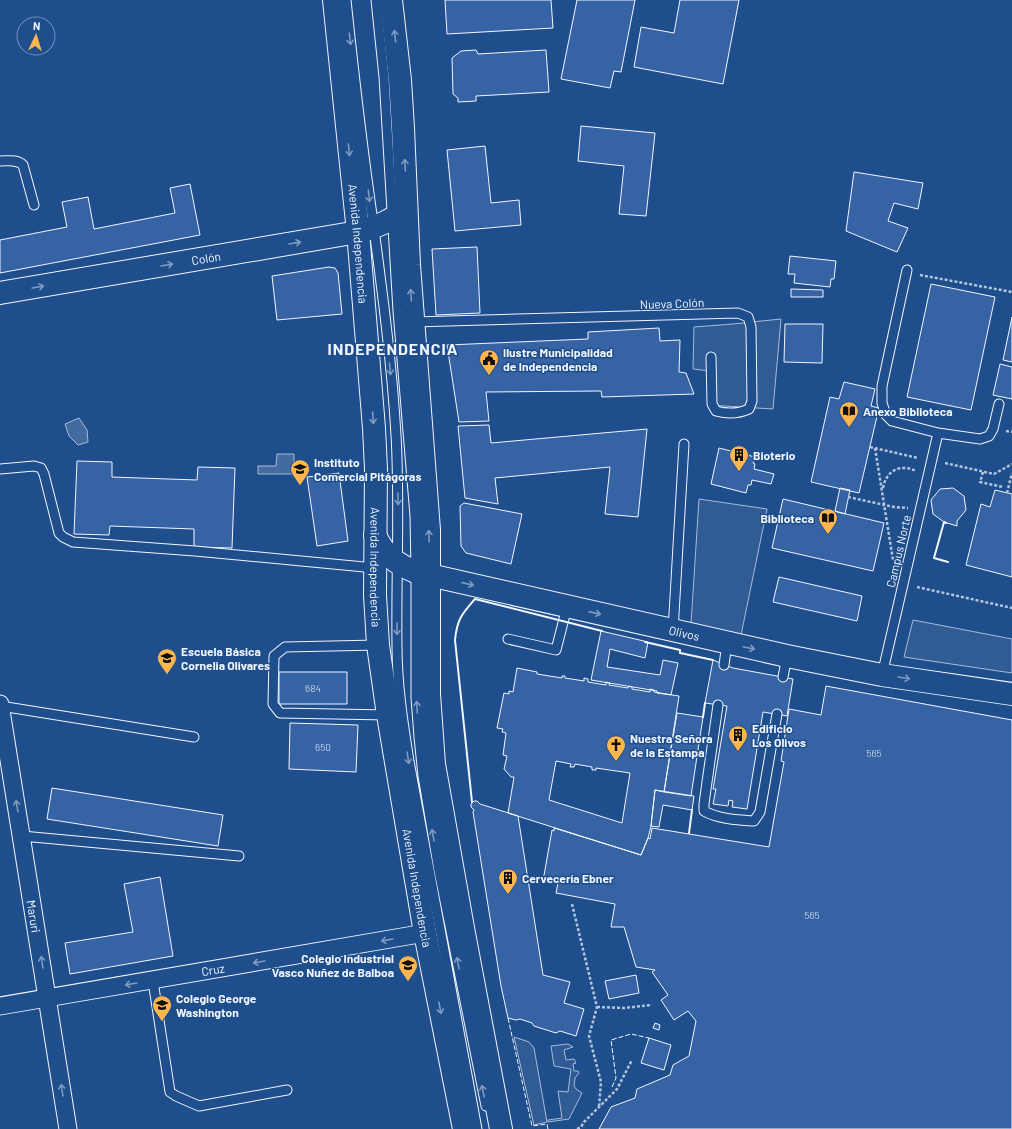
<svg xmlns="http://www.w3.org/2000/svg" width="1012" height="1129" font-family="Barlow,sans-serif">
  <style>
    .built { fill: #305b95; stroke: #a8bbd7 }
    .water { fill: #446ba0; stroke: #a8bbd7 }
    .building { fill: #3563a3; stroke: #f2f6ff; fill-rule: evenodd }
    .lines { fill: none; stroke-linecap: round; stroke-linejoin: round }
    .service-casing { stroke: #f2f6ff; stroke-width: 11 }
    .minor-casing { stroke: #f2f6ff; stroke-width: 19 }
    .tertiary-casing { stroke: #f2f6ff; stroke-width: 24 }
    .primary-casing { stroke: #f2f6ff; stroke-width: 24 }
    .path { stroke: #b3c4dc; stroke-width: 2.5; stroke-dasharray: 3 2; stroke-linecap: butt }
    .service { stroke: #1f4e8c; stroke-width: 9 }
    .minor { stroke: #1f4e8c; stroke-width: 17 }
    .tertiary { stroke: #1f4e8c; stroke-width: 22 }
    .primary { stroke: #1f4e8c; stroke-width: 22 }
    .fence { stroke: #f2f6ff; stroke-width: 1; stroke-dasharray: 5 2; stroke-linecap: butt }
    .wall { stroke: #f2f6ff; stroke-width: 2 }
    .oneway { stroke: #7e9ac0 }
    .labels { text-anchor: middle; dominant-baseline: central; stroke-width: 3; stroke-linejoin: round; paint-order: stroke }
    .number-label { font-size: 10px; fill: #c3d1e8 }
    .street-label { font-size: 12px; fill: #f2f6ff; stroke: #1f4e8c }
    .poi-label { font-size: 12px; font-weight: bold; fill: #f2f6ff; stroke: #1f4e8c; text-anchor: start }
    .district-label { font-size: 16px; font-weight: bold; letter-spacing: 1px; fill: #f2f6ff; stroke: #1f4e8c }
  </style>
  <rect width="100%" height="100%" fill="#1f4e8c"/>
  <path class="built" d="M781,319L773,409L708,405L710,371L693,369L694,327L733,324Z
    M699,499L767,509L741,635L691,624Z
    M913,620L1012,639V673L904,657Z
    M514,1037L529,1042L534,1048L547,1122L534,1125Z
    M568,1044L573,1047L564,1050L566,1060L574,1059L576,1063L573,1064L574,1071H578L579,1073L575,1078L574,1086L576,1089L582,1093L569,1119L548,1122V1120L562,1118L558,1091L568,1092L571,1069L554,1066L551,1046Z"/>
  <path class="water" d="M79,418L87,430L88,442L78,445L69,436L65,424Z
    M277,454H294V474H258V466H276Z"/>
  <path class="building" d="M445,0H551L553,28L447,34Z
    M577,0H635L621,72L614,71L610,88L561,79Z
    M680,0H739L723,84L634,67L641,27L674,33Z
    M476,50L478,54L546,50L549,92L476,96V101L458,102V98L453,94L452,58L461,51Z
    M581,126L655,133L646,216L619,214L624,166L578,161Z
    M485,146L491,203L519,200L521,225L455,231L447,150Z
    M854,172L923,183L918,209L894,203L888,221L908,228L897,252L846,231Z
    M190,184L200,235L0,273V240L67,227L62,202L88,197L94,229L175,213L170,188Z
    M477,247L480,313L436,315L432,249Z
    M790,256L836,261L834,279H831L830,287L794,283L795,274H788Z
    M329,267L335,268L338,273L342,314L277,320L272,276Z
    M931,284L995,297L971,410L907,397Z
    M791,289L823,290V297H791Z
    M1012,317V362L1003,360Z
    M785,324H823L822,363L784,362Z
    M659,328L660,341L680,340L679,372L686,373L694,394L602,397L601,391L486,392L489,421L459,422L447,345L588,339V332Z
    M1000,364L1012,367V399L993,395Z
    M844,382L875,389L871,406L879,408L859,493L811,482L830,397L839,399Z
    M489,425L491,443L647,429L638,517L605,514L610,467L495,478L498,504L465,498L458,426Z
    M719,448L755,457L753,463L755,464L754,469L774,474L771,484L752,480L751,485H748L746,493L711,484Z
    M77,461L112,462V477L197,480L198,467L235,468L232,548L194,547V529L110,526L109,535L74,534Z
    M339,473L348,541L317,546L307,477Z
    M840,488L850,490L845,514L835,511Z
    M953,488L964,496L966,510L957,521V526L944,522L933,514L931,500L940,489Z
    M995,490L1012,494V577L966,565L981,504L990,507Z
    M783,499L884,523L873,571L772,548Z
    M464,503L522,514L511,564L466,553L461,546L460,506Z
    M779,577L862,596L857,621L773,602Z
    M601,631L648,642L645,658L610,649L607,667L660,675L663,660L678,663L671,695L657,693V691L591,680Z
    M713,660L733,668L793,679L787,716L763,712L747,809L732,807L733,801L729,800L728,806L713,804L716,789H713L727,706L705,703Z
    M517,668L537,672V674L562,678V676H565V678L584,681V678L588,679V682L606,685V682L610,683L609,685L628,688L629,686L632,687V689L650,692V689L654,690V692L679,696L664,792L655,790L651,826L648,838L641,855L508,813L514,777H511L504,769L507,756L503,755L506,733L502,732L503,729L497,728L504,693L509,694V691L513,692ZM556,761L571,764L570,767H574L575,764L592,767V770H596V768L630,773L622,823L549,800Z
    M279,672H347V704H279Z
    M826,686L1012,720V1129H599L611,1107L635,1098L637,1089L670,1075L673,1065L689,1056L696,1021L688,1011L674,1020L661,1000L668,995L652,972L655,970L636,967L624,927H611L615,904L556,893L558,883L543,881L552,830L554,831V828L641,855L648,838L650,839L652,828L769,847L784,762L781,761L789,709L821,715Z
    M677,713L703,717L691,796L664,792Z
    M290,723L358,725L356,772L289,769Z
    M52,788L223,815L218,846L47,819Z
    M655,790L694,796L692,810L663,805L659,827L651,826Z
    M474,801H477L480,804L518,816L543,975L570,982L564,1003L584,1009L576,1036L560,1031L556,1033L534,1026L532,1023L520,1019L516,1020L508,1018L501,986L473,812L474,810L471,807V804Z
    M160,877L173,956L70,974L65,943L133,932L124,884Z
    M636,975L639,993L609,999L605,981Z
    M655,1023L660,1025L659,1030L653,1028Z
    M649,1038L671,1045L664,1070L641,1063Z"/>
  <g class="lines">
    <defs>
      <path id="service" d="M346,0C354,76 363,153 374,229C383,297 392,366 396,435C400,505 396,576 397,646C397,685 403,723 409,761L477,1129
        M376,0L384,77L398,311L415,516L416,572V698L419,737L423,776L439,871L486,1106
        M0,161C8,161 17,159 23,165L34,205
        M907,270L882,386V403L886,415L892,421L938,433L980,439L989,436L993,429L999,404
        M413,322L738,313L748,317L751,327L752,401L749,409C738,414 727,414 716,411L712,404L711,357
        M0,469L34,466L41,468L44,474L59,533L63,537L73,542L195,551L375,568
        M673,631L684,444
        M508,639L556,650L567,607
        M378,645L285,647L274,656L273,704L280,713L388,715
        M724,665L727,643
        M882,675L938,433
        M783,677L787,656
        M718,705L707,782L704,804V811C718,819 738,820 754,821L760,812L777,714
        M0,706L194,737
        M22,836L239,856
        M153,981L170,1092L176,1096L199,1106L287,1090"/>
      <g id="minor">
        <path id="s1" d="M0,704L68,1129"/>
        <path id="s2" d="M0,1006L425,933"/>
      </g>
      <g id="tertiary">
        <path id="s3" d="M0,293L358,232C376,227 392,221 406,208"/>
        <path id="s4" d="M375,535C384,555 396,564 416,572L787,656L882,675L1012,694"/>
      </g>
      <g id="primary">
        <path id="s5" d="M334,0L358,232L374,428L376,469L375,595L378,645L388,715L425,933L464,1129"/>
        <path d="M391,0L400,80L403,128L409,265L429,530V694L434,764L463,928L501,1129"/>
      </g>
    </defs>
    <use href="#service" class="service-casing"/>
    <use href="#minor" class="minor-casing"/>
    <use href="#tertiary" class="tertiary-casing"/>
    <use href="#primary" class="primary-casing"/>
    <path class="path" d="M920,275L1012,292
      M1006,431L1012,432
      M870,447L918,458
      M875,448L893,560
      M945,463L994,474L1012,464
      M983,472L980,482L1003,487
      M883,488C886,471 900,463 916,471
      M1007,493L1012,473
      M848,497L894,507L908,508
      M917,587L1012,608
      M572,904L597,1007L589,1036L601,1082L599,1107
      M597,1007L624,1008L652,1005
      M577,1129L581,1127L584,1122L617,1089L632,1060"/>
    <use href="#service" class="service"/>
    <use href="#minor" class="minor"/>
    <use href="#tertiary" class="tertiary"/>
    <use href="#primary" class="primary"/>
    <path class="fence" d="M508,1018L532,1126L547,1124L548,1129
      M612,1087L616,1078L611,1040L631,1034L649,1038"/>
    <path class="wall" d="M946,523L944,522L934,558L948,562
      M645,642L680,650V653L713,660
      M703,717L705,703
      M472,802L455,640C457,619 462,614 475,599L602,631
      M689,833L692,810"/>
  </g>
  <defs><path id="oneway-shaft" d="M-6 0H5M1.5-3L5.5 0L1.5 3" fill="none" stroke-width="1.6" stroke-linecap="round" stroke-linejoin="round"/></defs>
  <g class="oneway">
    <use href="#oneway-shaft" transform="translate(395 36) rotate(-96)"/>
    <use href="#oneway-shaft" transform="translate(350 39) rotate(83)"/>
    <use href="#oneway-shaft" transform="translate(349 150) rotate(84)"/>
    <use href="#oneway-shaft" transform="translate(405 165) rotate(-93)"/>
    <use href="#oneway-shaft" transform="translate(369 196) rotate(83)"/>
    <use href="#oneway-shaft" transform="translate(295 243) rotate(-10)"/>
    <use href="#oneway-shaft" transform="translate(167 265) rotate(-10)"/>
    <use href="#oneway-shaft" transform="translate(38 287) rotate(-10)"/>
    <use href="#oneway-shaft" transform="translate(411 295) rotate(-94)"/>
    <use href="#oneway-shaft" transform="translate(390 369) rotate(84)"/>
    <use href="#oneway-shaft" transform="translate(373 418) rotate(86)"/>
    <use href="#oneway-shaft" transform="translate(398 499) rotate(89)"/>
    <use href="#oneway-shaft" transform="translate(429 536) rotate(-91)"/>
    <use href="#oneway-shaft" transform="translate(468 584) rotate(13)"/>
    <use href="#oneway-shaft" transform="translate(595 613) rotate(13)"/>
    <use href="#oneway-shaft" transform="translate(397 629) rotate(90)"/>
    <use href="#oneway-shaft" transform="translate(749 648) rotate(12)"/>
    <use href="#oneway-shaft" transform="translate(904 678) rotate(9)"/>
    <use href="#oneway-shaft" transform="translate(417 707) rotate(-93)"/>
    <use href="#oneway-shaft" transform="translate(408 758) rotate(81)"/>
    <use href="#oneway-shaft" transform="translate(17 806) rotate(-99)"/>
    <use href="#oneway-shaft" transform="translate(433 835) rotate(-100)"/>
    <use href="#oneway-shaft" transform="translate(387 940) rotate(170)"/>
    <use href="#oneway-shaft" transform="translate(42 962) rotate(-99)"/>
    <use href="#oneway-shaft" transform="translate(259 962) rotate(170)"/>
    <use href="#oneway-shaft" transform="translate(458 963) rotate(-101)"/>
    <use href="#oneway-shaft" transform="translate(131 984) rotate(170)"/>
    <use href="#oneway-shaft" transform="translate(440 1008) rotate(79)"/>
    <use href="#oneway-shaft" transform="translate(62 1090) rotate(-99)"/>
    <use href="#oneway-shaft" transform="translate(483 1091) rotate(-101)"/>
  </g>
  <defs>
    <symbol id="civic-pin" viewBox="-11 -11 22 30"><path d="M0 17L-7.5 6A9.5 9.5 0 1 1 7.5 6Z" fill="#ffb74d" stroke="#1f4e8c"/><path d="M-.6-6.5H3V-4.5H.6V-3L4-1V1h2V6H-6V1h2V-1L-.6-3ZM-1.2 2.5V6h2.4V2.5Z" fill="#111"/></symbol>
    <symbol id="library-pin" viewBox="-11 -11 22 30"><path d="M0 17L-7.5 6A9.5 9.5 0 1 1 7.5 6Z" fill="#ffb74d" stroke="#1f4e8c"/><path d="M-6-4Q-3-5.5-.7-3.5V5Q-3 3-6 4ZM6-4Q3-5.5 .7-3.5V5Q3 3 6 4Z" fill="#111"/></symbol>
    <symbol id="building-pin" viewBox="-11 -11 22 30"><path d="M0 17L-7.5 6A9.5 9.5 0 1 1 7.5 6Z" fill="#ffb74d" stroke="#1f4e8c"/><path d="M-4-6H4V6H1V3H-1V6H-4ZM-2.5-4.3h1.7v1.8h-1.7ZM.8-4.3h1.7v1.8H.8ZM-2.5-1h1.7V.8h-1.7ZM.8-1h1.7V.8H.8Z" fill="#111"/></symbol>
    <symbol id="school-pin" viewBox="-11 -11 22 30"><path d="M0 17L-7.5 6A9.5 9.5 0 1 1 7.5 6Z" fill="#ffb74d" stroke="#1f4e8c"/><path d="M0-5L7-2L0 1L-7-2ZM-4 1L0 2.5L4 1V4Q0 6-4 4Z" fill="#111"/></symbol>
    <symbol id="church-pin" viewBox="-11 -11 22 30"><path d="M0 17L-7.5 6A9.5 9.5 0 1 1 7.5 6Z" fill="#ffb74d" stroke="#1f4e8c"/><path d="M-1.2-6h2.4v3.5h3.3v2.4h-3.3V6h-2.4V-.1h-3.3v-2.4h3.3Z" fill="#111"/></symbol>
  </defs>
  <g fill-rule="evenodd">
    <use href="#civic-pin" x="478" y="348" width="22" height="30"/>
    <use href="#library-pin" x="838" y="400" width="22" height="30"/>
    <use href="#building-pin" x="728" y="444" width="22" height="30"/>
    <use href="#school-pin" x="289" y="458" width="22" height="30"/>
    <use href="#library-pin" x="817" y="507" width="22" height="30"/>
    <use href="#school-pin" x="156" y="647" width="22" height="30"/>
    <use href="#building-pin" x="727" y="724" width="22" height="30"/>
    <use href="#church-pin" x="605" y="734" width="22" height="30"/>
    <use href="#building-pin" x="497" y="867" width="22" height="30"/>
    <use href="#school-pin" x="397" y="954" width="22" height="30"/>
    <use href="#school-pin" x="151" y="994" width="22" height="30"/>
  </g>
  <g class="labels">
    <g class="number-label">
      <text x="313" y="688">684</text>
      <text x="323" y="747">650</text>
      <text x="874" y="753">565</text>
      <text x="812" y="915">565</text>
    </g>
    <g class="street-label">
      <text stroke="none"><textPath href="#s5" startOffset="245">Avenida Independencia</textPath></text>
      <text stroke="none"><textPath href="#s3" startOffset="209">Colón</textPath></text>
      <text transform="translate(672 303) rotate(-2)">Nueva Colón</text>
      <text transform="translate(898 551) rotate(-77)">Campus Norte</text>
      <text stroke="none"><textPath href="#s5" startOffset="569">Avenida Independencia</textPath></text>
      <text stroke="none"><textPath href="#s4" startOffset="332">Olivos</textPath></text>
      <text stroke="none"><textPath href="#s5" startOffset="893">Avenida Independencia</textPath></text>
      <text stroke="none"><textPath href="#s1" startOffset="215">Maruri</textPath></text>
      <text stroke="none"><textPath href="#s2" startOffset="216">Cruz</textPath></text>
    </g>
    <g class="poi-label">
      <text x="503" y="352">Ilustre Municipalidad<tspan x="503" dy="14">de Independencia</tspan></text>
      <text x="863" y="411">Anexo Biblioteca</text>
      <text x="753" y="455">Bioterio</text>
      <text x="314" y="462">Instituto<tspan x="314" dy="14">Comercial Pitágoras</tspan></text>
      <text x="814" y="518" text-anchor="end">Biblioteca</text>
      <text x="181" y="651">Escuela Básica<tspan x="181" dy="14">Cornelia Olivares</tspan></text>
      <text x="752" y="728">Edificio<tspan x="752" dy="14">Los Olivos</tspan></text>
      <text x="630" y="738">Nuestra Señora<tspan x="630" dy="14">de la Estampa</tspan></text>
      <text x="522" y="878">Cervecería Ebner</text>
      <text x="394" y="958" text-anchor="end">Colegio Industrial<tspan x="394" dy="14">Vasco Nuñez de Balboa</tspan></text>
      <text x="176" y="998">Colegio George<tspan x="176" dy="14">Washington</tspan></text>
    </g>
    <g class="district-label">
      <text x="393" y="348">INDEPENDENCIA</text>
    </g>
  </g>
  <g transform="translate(36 36) rotate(4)"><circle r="19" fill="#1f4e8c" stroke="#7391ba"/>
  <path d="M0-3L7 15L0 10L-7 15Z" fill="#ffb74d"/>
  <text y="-6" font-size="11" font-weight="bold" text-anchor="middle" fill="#f2f6ff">N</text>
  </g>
</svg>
